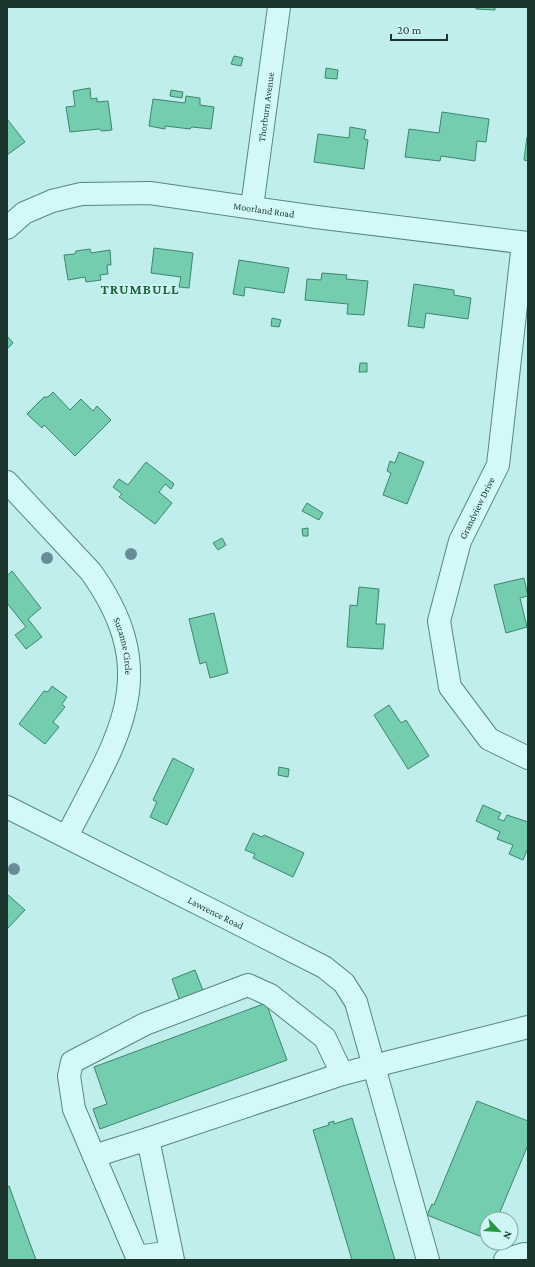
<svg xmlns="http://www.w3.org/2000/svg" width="535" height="1267" font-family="'Crimson Pro',serif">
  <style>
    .building { fill: #74cdaf; stroke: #3d866c }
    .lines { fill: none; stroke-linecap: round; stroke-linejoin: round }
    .minor-casing { stroke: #57877c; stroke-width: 24 }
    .minor { stroke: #d2f9f7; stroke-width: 22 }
    .tree { fill: #698c98 }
    .labels { text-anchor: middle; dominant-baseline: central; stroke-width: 3.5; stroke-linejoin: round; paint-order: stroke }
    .street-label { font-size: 10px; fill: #1c362f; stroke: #cff6f4 }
    .district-label { font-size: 14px; font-weight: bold; letter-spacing: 1px; fill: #1b633c; stroke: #cff6f4 }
  </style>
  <rect width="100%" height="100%" fill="#bfeeec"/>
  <path class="building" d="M476,7H495V10L476,9Z
    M234,56L243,58L241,66L231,64Z
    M326,68L338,70L337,79L325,78Z
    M90,88L91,99L97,98V102L108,101L112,130L102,131L99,129L70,132L66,107L75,106L73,91Z
    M171,90L183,92L182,98L170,96Z
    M186,96L200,98V105L214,107L211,129L192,127L190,129L165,126V129L149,126L153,99L185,103Z
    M442,112L489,119L486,142L477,141L475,161L441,156L440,161L405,157L409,129L439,133Z
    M7,119L25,142L7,155Z
    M350,127L366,130L364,139L368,140L364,169L314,162L318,134L349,138Z
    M527,137H528V161L524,160Z
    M154,248L193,253L189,288L179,287L181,277L151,273Z
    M90,249L91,253L110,250L111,265H107L108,274L100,275L101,280L86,282L85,277L68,280L64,255L75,254L76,251Z
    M239,260L289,268L284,293L245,287L244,296L233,294Z
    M322,273L347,275L346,279L368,281L364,315L347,314L348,304L305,300L307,279L321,280Z
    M414,284L454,290V295L471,298L468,319L426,313L424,328L408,326Z
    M272,318L281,320L279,327L271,326Z
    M7,336L13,343L7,349Z
    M360,363H367V372H359Z
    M53,392L70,410L81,399L93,411L97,406L111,420L75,456L44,425L42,428L27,414L44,397H48Z
    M399,452L424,462L407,504L383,495L391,473L387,471L390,461L395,463Z
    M146,462L174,484L171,489L165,484L159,492L172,503L155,524L119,497L122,494L113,487L119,479L128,485Z
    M307,503L323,513L319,520L302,511Z
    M308,528V536H303L302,529Z
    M222,538L226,545L218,550L213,543Z
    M12,571L41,608L28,619L42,637L26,649L15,635L26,627L7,603V576Z
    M524,578L528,596L520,598L527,627L506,633L494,585Z
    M359,587L379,589L376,624H385L383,649L347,647L350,605L357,606Z
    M214,613L228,673L210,678L206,662L200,664L189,619Z
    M52,686L67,697L62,704L65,707L53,722L59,727L45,744L19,724L44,691L48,692Z
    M389,705L401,723L406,720L429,756L408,769L374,715Z
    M173,758L194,769L167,825L150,817L157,802L153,800Z
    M279,767L289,769L288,777L278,775Z
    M483,805L501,813L498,819L504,821L507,815L528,822V848L523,860L509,854L513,845L497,839L500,832L476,821Z
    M253,833L262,837L264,835L304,853L293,877L253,858L255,854L245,850Z
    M7,894L25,910L7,929Z
    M195,970L204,993L180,1001L172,979Z
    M266,1003L287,1060L100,1129L93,1109L107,1104L94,1067Z
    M477,1101L528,1121V1145L497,1219H487V1239L427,1215L432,1204L434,1205Z
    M352,1118L395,1260H352L313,1130L329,1125L328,1123L334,1121V1124Z
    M9,1186L36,1260H7V1187Z"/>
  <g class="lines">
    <defs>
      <g id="minor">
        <path id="s1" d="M252,207L279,7"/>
        <path id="s2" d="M7,228L24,213L52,201L81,194L150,193L316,217L528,243"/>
        <path d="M523,243L498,465L460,541L439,621L450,687L489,739L528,758"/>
        <path id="s3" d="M7,482L91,572C165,676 117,738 67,836"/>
        <path id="s4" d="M7,807L324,967L344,983L356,1002L428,1260"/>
        <path d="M94,1156L148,1139"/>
        <path d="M171,1252L137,1257L74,1109L69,1076L72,1062L145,1024L248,985L270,995L325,1038L342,1074"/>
        <path d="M173,1260L148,1139L342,1074L528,1027"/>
        <path d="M505,1260L524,1254"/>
      </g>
    </defs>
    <use href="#minor" class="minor-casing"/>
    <use href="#minor" class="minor"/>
  </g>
  <g class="tree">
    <circle cx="131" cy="554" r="6"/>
    <circle cx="47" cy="558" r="6"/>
    <circle cx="14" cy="869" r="6"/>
  </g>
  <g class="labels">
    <g class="street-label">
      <text stroke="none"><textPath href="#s1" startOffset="101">Thorburn Avenue</textPath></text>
      <text stroke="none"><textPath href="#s2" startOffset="267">Moorland Road</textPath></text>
      <text transform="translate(477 508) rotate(-64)">Grandview Drive</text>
      <text stroke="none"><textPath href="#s3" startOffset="205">Suzanne Circle</textPath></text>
      <text stroke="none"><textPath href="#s4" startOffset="234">Lawrence Road</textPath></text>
    </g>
    <g class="district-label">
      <text x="140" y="289">TRUMBULL</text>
    </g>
  </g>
  <rect width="535" height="1267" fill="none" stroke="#1c362f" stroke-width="16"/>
  <g transform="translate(499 1231) rotate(115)"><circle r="19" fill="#cff6f4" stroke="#87a9a5"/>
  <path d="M0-3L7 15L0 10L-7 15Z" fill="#279642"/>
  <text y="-6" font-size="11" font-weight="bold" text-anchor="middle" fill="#1c362f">N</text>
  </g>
  <path d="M391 34v6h56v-6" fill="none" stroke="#1c362f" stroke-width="2"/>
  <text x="397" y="34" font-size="12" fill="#1c362f" stroke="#cff6f4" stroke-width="3" paint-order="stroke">20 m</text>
</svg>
